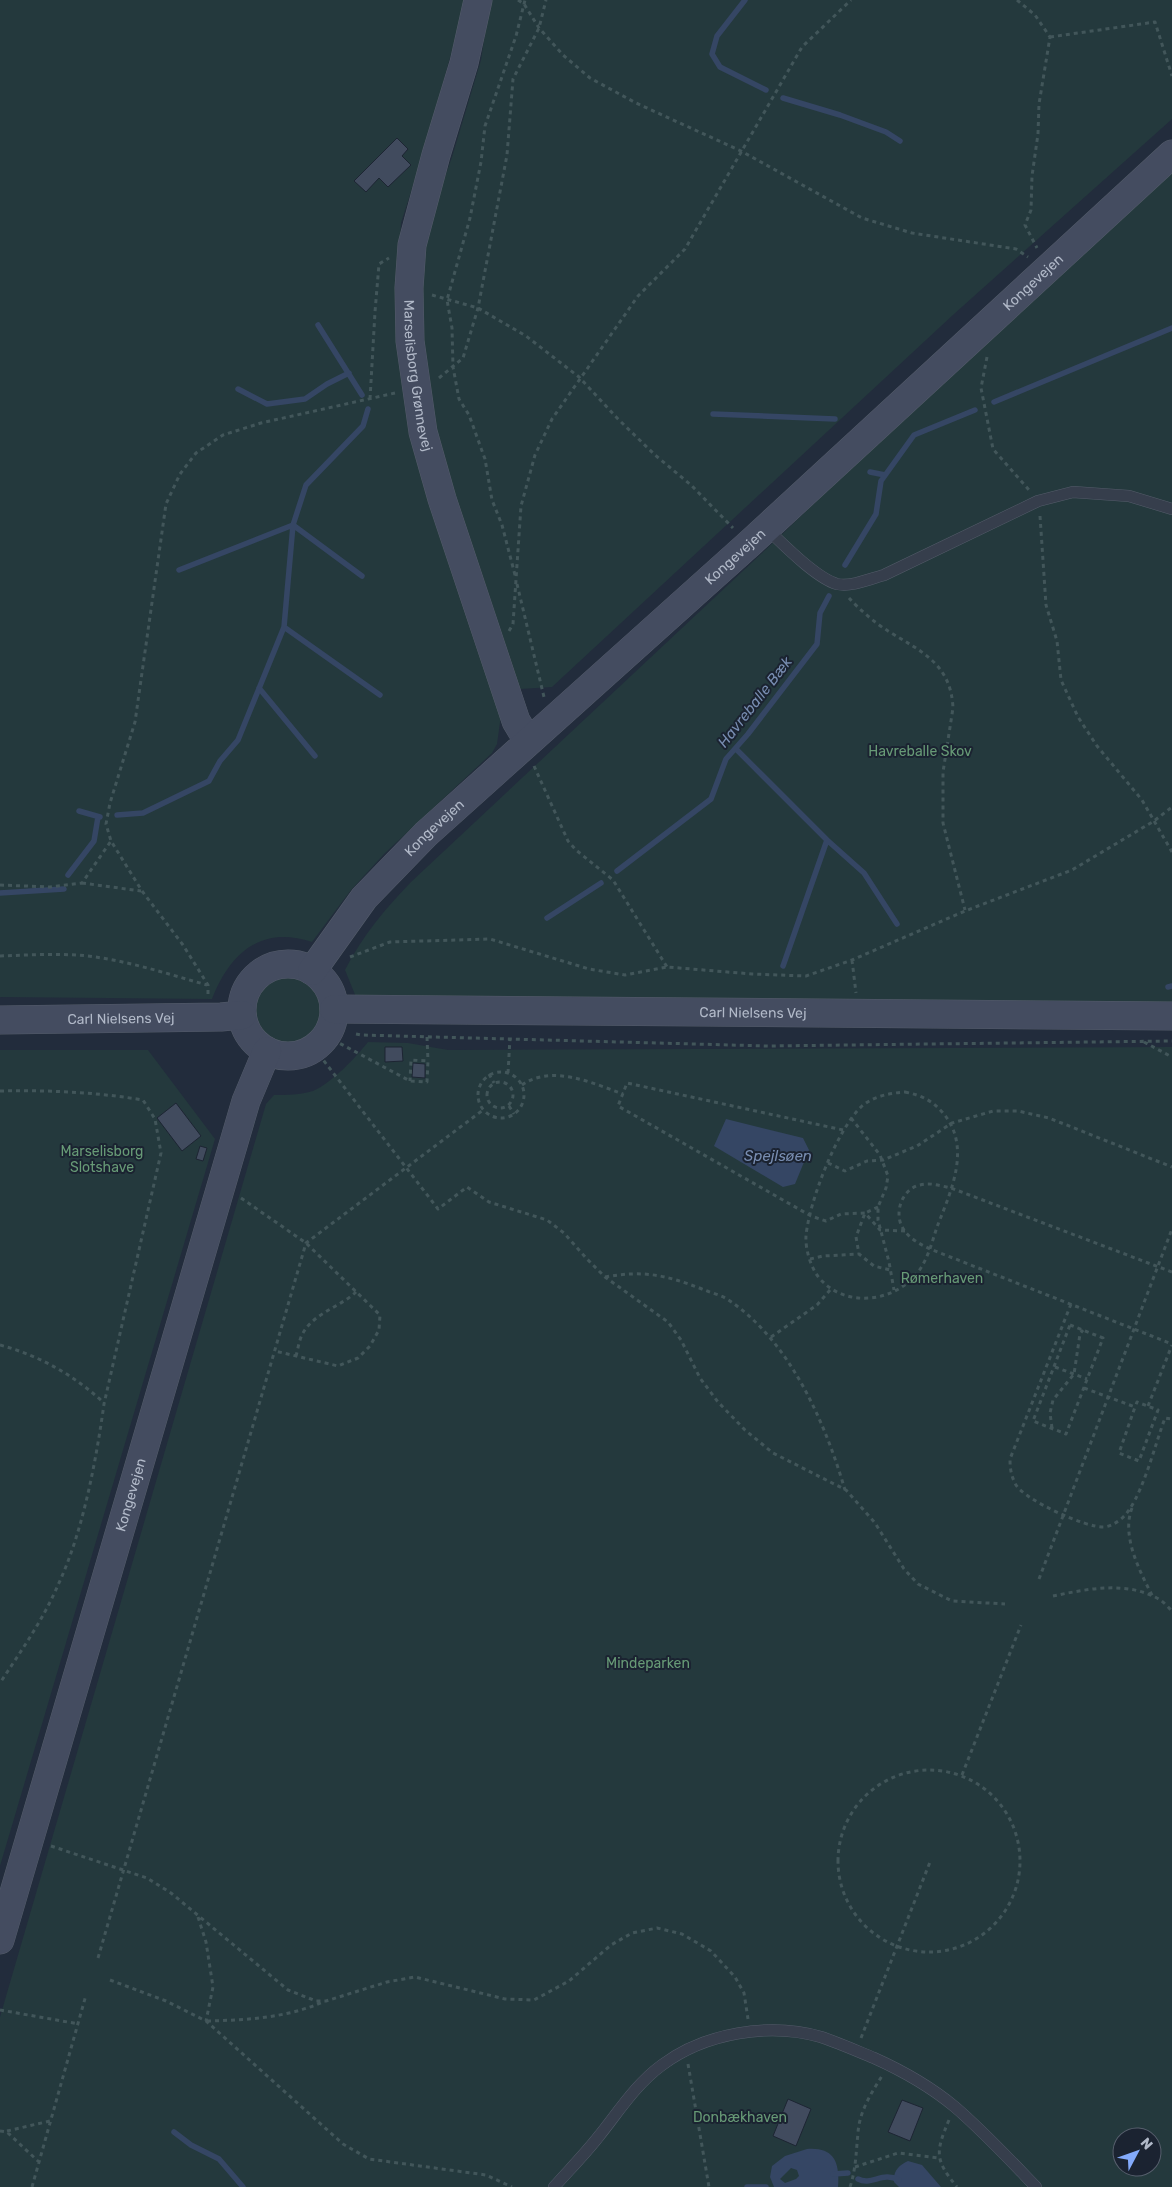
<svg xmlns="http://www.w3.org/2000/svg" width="1172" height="2187" font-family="Rubik,sans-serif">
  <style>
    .green { fill: #24393d; fill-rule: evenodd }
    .water { fill: #354664; fill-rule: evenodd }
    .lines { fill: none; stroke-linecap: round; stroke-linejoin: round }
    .stream { stroke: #354664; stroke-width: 5.5 }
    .building { fill: #414b5e; stroke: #1d2533 }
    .lane-casing { stroke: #545c6a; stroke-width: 12 }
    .secondary-casing { stroke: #545c6a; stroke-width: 29 }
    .path { stroke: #42565a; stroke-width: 3; stroke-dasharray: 4 4; stroke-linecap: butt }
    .lane { stroke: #363e4c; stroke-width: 11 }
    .secondary { stroke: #444c60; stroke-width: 28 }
    .labels { text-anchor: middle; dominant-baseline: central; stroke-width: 4; stroke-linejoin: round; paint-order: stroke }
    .street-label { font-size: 14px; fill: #b1b9c8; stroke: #1b2331 }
    .park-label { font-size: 14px; fill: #679a76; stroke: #1b2331 }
    .water-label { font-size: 15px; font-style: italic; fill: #788db1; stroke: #1b2331 }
  </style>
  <rect width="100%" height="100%" fill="#222c3c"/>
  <path class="green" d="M0,0H466L425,148L401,223L397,285L501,715L497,744L492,753L384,854L351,890L312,942C261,925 230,953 212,999L0,997Z
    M490,0H1172V119L954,314L552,687L520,689L480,575L437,440L421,369L424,236L452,157L481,60Z
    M1172,167V1005L356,997L345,970C363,935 384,910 411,882L776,540L1043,284Z
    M255 1011a33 33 0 1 1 66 0a33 33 0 1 1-66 0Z
    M368,1042L408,1043L448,1050L1172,1047V2187H0V2017L266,1104L274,1095C287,1095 300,1095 313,1091C332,1083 356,1057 368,1042ZM1122,2137H1152V2167H1122Z
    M0,1050H148L215,1139L0,1866Z"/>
  <path class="water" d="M726,1119L803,1138L809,1150L795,1184L783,1187L714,1146Z
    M807,2149C834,2147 840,2162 838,2187H774L770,2177L772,2166L785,2156ZM791,2168L797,2170L799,2176L796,2179L785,2183L780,2179Z
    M908,2161L922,2165L941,2187H899L894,2182C893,2171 899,2165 908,2161Z"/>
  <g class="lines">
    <path class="stream" d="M745,0L717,36L712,54L720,67L766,90
      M783,98L840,115L886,132L900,141
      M318,325L362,395
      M238,389L267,404L305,399L327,384L349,373
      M994,402L1172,328
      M713,414L835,419
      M870,472L885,475
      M845,565L876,514L881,481L914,435L975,410
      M179,570L293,525L362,576
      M284,627L380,695
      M259,688L315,756
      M736,749L827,840L783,966
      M79,811L100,817
      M117,815L143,813L209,781L220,761L238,740L284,627L293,525L306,485L363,426L368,409
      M827,840L864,873L897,924
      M617,871L711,799L726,759L748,734L817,644L820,613L829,596
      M68,875L94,841L98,817
      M0,893L64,889
      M547,918L601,883
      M1168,987L1172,986
      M174,2132L191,2145L219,2159L243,2187
      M833,2174L848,2173
      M858,2179C872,2186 882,2171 899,2180
      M747,2187H766"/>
  </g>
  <path class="building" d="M397,138L408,149L402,156L411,165L388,187L379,178L366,192L354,181Z
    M385,1047H402L403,1061L385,1062Z
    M413,1063L425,1064V1078L412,1077Z
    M176,1103L201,1136L182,1151L157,1118Z
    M200,1146L207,1148L203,1161L196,1159Z
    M788,2099L811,2109L796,2146L773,2136Z
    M902,2100L923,2108L910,2141L888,2132Z"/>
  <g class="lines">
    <defs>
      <path id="lane" d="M766,528C783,544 816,578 837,584C851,587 870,579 884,575L1038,501L1073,492L1129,496L1172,509
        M554,2187C569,2170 585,2154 599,2136C619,2111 636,2084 662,2065C705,2033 769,2022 821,2037C839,2043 857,2051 874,2058C903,2071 931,2087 955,2107C984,2132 1010,2160 1036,2187"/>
      <g id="secondary">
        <path id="s1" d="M478,0L464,63L436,155L412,245L409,288L410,341L423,432L442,499L516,721L528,741"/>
        <circle cx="288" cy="1010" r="46"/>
        <path id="s2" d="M312,971L364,898L426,834L749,544L1172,154"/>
        <path id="s3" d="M334,1009L1172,1016"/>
        <path id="s4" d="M0,1020L221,1017L242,1015"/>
        <path id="s5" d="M0,1940L246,1101L267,1051"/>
      </g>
    </defs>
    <use href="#lane" class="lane-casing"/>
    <use href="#secondary" class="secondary-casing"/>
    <path class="path" d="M518,0L524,4L539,28L563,55L590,78L636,103L741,151L862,218L912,233L1016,249L1028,257
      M1017,0L1035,15L1050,37L1039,104L1038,134L1032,176L1031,210L1025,225L1037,248
      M1050,37L1155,22L1172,76
      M432,295L478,308L526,336L579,377L618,419L655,455L691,485L733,528
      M987,357L981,388L993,449L1029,490
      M439,378L463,358L478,308L507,155L513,79L539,28L546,0
      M370,399L375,312L379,264L389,258
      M1040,516L1046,605L1057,641L1061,680L1078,717L1097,746L1142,800L1172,852
      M515,575L502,525L492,500L485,459L469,415L459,399L453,367L452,328L447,300L470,218L481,162L485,126L516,36L525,0
      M517,584L544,697
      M849,598C859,609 875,623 888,631C920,651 951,663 953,708L943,772V823L965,910
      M509,631L513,624L521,506L535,455L552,419L638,296L685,249L802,47L851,0
      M534,766L568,841L576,850L613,880L667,967
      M82,883L141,891
      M0,885L50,887L82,883L111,841
      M0,956C29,955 59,953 88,956C129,961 168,974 207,985
      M350,957L390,942L490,939L589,969L625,975L667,967L752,974L806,976L852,960L965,911L1072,870L1154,821L1172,807
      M852,960L856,993
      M208,994V985L183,945L142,891L111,841L106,824L110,803L135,722L166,504L180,474L196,453L223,435L261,423L395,393
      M356,1034L361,1035L768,1046L1172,1041
      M326,1036L410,1081L427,1082L428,1061L411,1060L410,1081
      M427,1037L428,1061
      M1144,1042L1172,1057
      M314,1048L438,1209L467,1187L489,1202L547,1220L564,1233L587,1259L605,1277L668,1322L681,1340L700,1378L718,1402L745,1430L773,1453L846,1490L875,1523L904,1569L918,1584L952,1601L1005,1604
      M478 1095a23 23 0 1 1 46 0a23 23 0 1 1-46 0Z
      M508,1073L510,1038
      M489,1074L494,1083
      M487 1095a13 13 0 1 1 26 0a13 13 0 1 1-26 0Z
      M522,1085C552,1064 592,1083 623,1094
      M0,1091C48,1090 95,1092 143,1100L155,1119L161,1153L104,1404C96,1461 83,1532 58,1585C43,1620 21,1651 0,1683
      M905,1092C921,1095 933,1101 943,1113C972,1147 951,1191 937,1227C932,1242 928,1259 918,1272C895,1302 848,1308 822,1281C812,1272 805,1250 806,1236C809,1202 837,1129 862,1106C874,1096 890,1093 905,1092Z
      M509,1106L514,1114
      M851,1118L880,1155L888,1176L886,1188L878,1207V1220L889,1262L894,1290
      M843,1130L627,1083L618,1106L811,1216L826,1221L841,1214L865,1213L880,1230L905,1231
      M828,1163L845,1171L867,1161L883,1160L917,1146L952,1123L993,1111H1018L1049,1118L1172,1167
      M241,1198L306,1243L380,1315L379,1330L370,1346L358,1358L338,1366L275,1351
      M878,1207L865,1213L856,1237L859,1254L874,1266L890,1270
      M810,1259L823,1256L859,1254
      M1172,1272L951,1188C941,1186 930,1182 920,1185C901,1189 893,1215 904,1230C910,1239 920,1244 930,1249L1172,1344
      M605,1277C644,1270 666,1275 702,1289C711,1293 722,1295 730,1301C790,1342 825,1422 845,1490
      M1071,1304L1010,1459C1010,1468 1011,1476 1016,1485C1025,1500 1086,1528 1104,1527C1111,1526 1116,1523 1121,1519C1141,1503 1155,1444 1165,1418L1172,1419
      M1070,1325L1103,1338L1066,1434L1033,1421Z
      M771,1337L817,1305L830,1290
      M0,1345C40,1356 74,1375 104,1403
      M296,1356C298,1349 299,1340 303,1333C314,1313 340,1307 356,1292
      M1055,1367L1087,1379
      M1084,1388L1135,1407L1119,1453L1139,1461L1158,1410L1137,1402L1135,1407
      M1148,1406L1172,1345
      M1052,1428L1050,1413L1053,1400L1074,1374L1080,1334L1083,1330
      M1132,1508C1121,1536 1140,1572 1153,1597
      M1039,1579L1172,1229
      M1053,1596C1087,1589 1125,1581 1157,1598C1163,1601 1168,1607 1172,1611
      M838 1861a91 91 0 1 1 182 0a91 91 0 1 1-182 0Z
      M962,1775L1021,1625
      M51,1846L147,1878L171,1893L288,1990L316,2001H326L387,1982L415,1977L505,1999L534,2000L569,1981L611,1945L632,1933L657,1928L682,1934L711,1951L735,1977L744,1993L748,2019
      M198,1917L206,1942L213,1987L206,2021
      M98,1958L306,1243L483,1110
      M110,1980L166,2001L206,2021L343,2144L369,2159L486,2175L512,2187
      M0,2010L79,2024
      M207,2021C247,2020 286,2018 323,2002
      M861,2038L930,1862
      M688,2064L709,2187
      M949,2120C935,2153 935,2160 957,2187
      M0,2131L7,2132L39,2162
      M7,2131L50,2121
      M855,2167L898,2153L938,2158
      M32,2187L86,1995
      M850,2187C856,2169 856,2152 858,2133C859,2113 871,2093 882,2076"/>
    <use href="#lane" class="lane"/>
    <use href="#secondary" class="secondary"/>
  </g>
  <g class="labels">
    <g class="street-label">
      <text stroke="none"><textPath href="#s2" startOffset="999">Kongevejen</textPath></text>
      <text stroke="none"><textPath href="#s1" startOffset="385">Marselisborg Grønnevej</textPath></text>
      <text stroke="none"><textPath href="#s2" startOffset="594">Kongevejen</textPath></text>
      <text stroke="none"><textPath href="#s2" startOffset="189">Kongevejen</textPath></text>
      <text stroke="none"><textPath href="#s3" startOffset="419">Carl Nielsens Vej</textPath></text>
      <text stroke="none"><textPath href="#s4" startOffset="121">Carl Nielsens Vej</textPath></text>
      <text stroke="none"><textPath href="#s5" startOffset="464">Kongevejen</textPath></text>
    </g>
    <g class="park-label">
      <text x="920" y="751">Havreballe Skov</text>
      <text x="102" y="1151">Marselisborg<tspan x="102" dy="16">Slotshave</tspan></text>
      <text x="942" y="1278">Rømerhaven</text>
      <text x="648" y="1663">Mindeparken</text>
      <text x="740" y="2117">Donbækhaven</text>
    </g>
    <g class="water-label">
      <text transform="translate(755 702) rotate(-52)">Havreballe Bæk</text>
      <text x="778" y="1156">Spejlsøen</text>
    </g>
  </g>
  <g transform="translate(1137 2152) rotate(49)"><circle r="24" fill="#1b2331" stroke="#575f6d"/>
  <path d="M0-4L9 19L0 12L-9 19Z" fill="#83aafb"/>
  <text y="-8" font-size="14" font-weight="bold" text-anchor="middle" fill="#b1b9c8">N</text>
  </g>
</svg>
